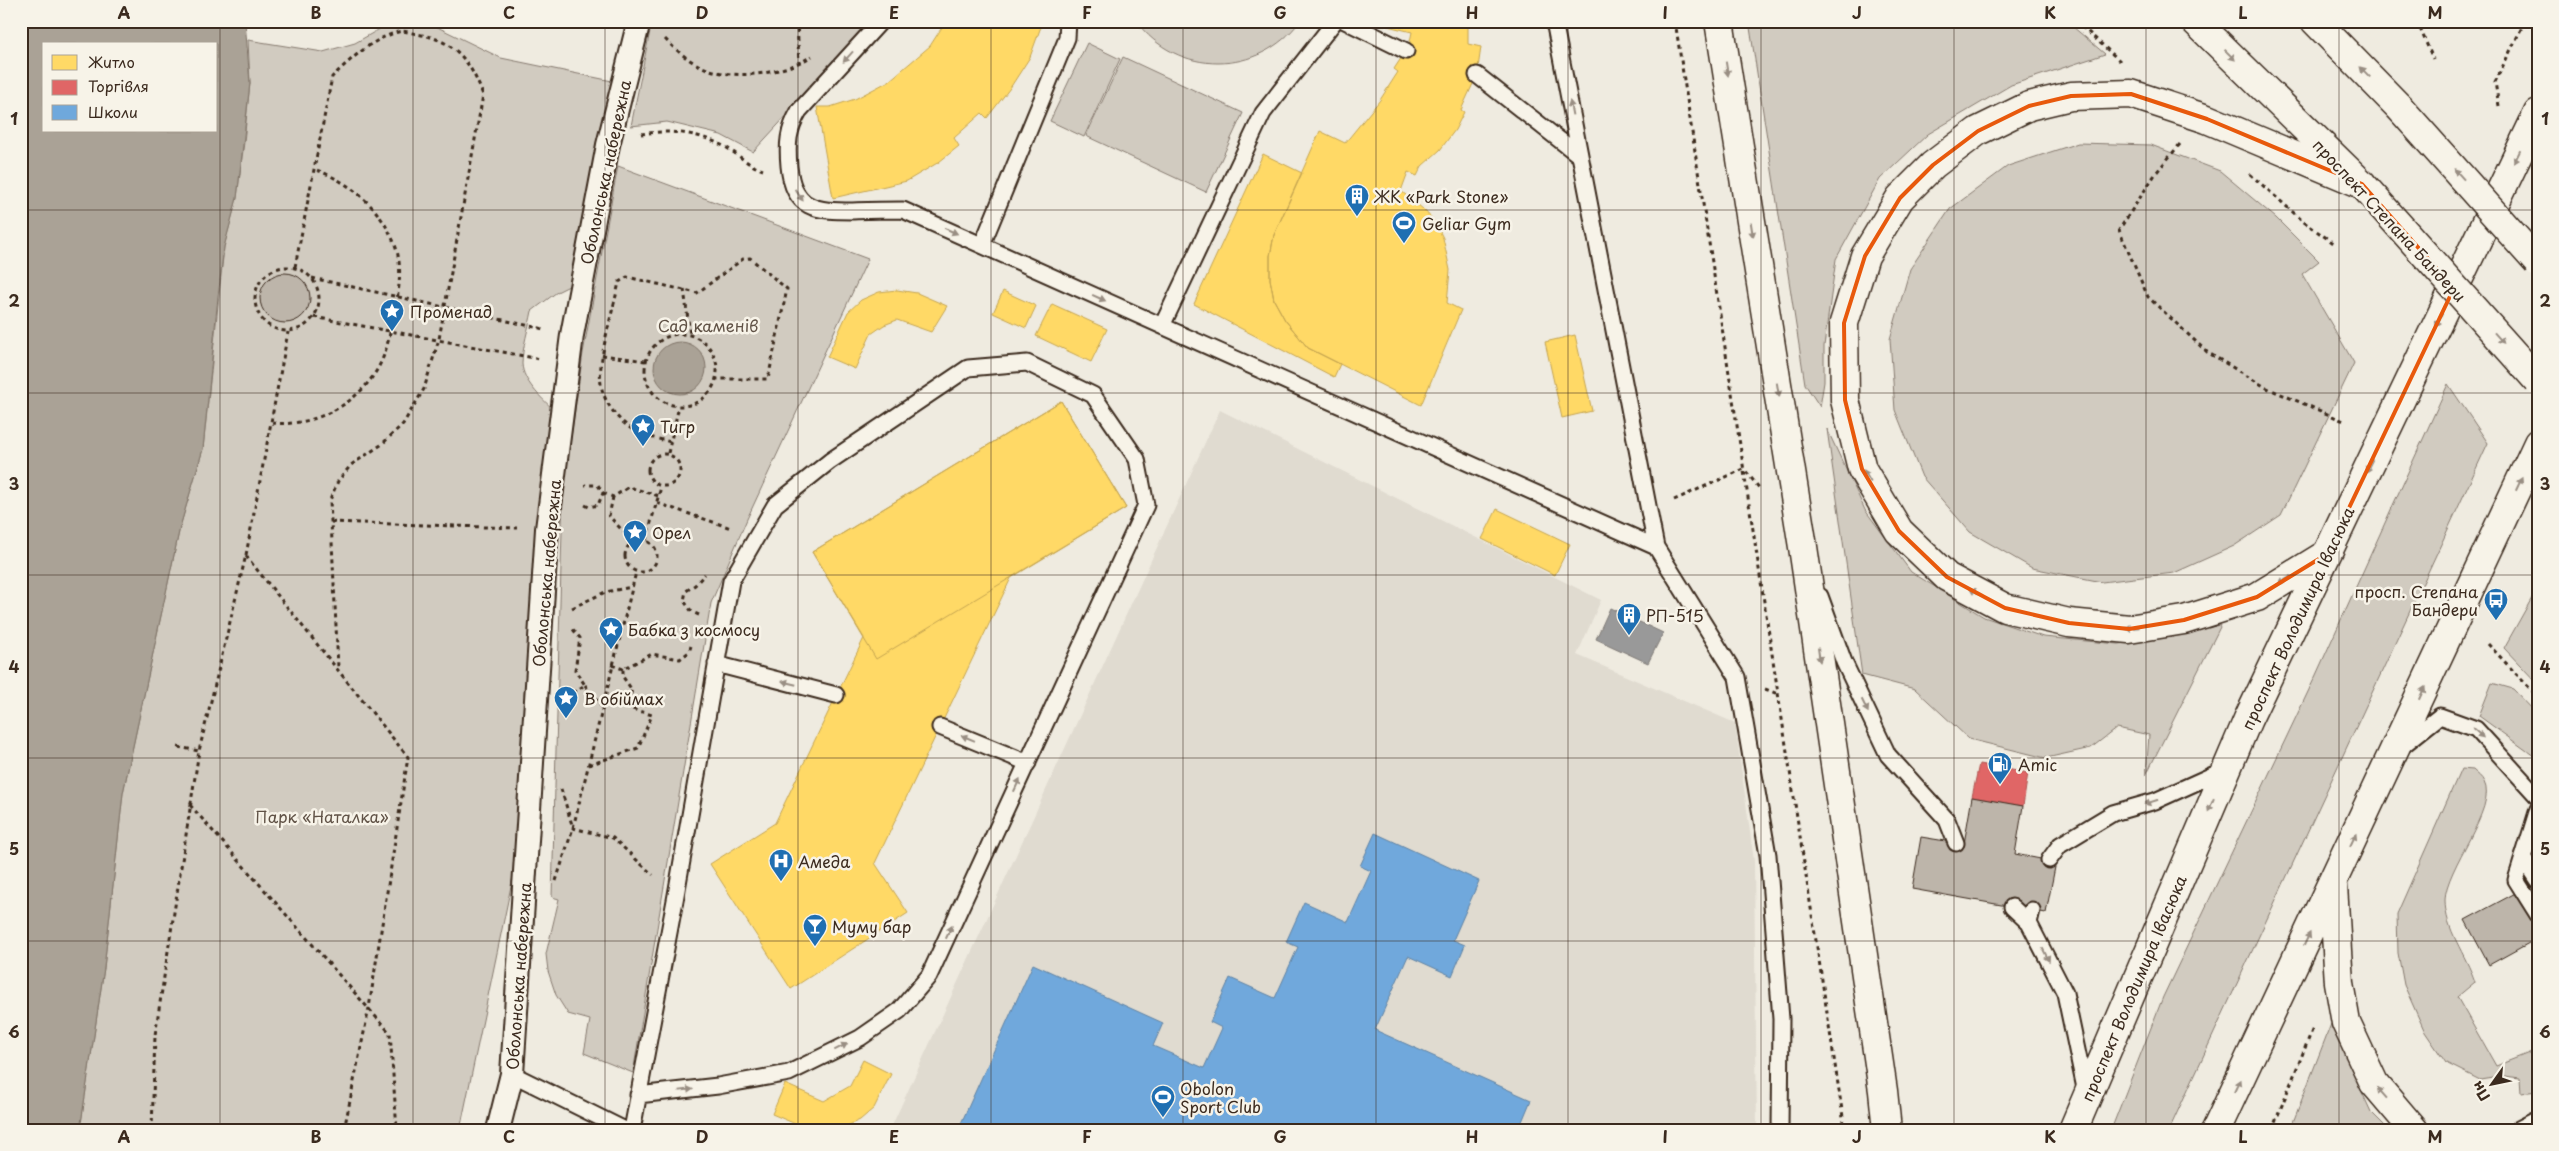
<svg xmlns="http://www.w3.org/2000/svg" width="2559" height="1151" font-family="'Playpen Sans',sans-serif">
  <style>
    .built { fill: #e0dbd0 }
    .green { fill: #d1cbc0; stroke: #867a6f }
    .water { fill: #aaa296; stroke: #7e7266; fill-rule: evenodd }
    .homes { fill: #ffd966; stroke: #c4a450 }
    .shops { fill: #e06666; stroke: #ae5450 }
    .schools { fill: #6fa8dc; stroke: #5f82a3 }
    .industry { fill: #999; stroke: #7d7874 }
    .building { fill: #bdb5aa; stroke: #3b2a1e }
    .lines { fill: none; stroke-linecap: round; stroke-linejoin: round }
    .service-casing { stroke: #3b2a1e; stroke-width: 19 }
    .pedestrian-casing { stroke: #3b2a1e; stroke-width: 26 }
    .secondary-casing { stroke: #3b2a1e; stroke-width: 31 }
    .primary-casing { stroke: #3b2a1e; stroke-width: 31 }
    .path { stroke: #3b2a1e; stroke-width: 3; stroke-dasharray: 4 4; stroke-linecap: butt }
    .service { stroke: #f7f3e8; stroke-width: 15 }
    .pedestrian { stroke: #f7f3e8; stroke-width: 22 }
    .secondary { stroke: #f7f3e8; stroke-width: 28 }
    .primary { stroke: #f7f3e8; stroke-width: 28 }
    .primary-bridge-casing { stroke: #3b2a1e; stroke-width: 31; stroke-linecap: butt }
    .primary-bridge { stroke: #f7f3e8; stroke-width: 28 }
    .oneway { fill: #998e83 }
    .marked { fill: none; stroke: #e8590c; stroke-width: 4; stroke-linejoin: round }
    .grid { fill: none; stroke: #3b2a1e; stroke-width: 1; stroke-opacity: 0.55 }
    .labels { text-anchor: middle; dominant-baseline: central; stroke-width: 5; stroke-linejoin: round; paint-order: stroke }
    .street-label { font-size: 16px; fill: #3b2a1e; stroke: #f7f3e8 }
    .poi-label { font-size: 16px; fill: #3b2a1e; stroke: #f7f3e8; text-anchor: start }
    .park-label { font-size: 16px; fill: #605246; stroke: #f7f3e8 }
    .neatline { fill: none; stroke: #3b2a1e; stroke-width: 2 }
    .grid-label { font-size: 16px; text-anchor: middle; font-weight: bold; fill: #3b2a1e }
  </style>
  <rect width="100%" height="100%" fill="#efebe0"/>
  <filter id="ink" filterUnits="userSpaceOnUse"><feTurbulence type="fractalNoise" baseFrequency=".02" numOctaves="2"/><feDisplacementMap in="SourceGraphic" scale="10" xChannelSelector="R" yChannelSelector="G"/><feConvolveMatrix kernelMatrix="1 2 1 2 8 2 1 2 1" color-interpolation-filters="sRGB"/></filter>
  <g filter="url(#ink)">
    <path class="built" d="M1220,410L1601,600L1577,655L1735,723L1754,861L1757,1130H890Z"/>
    <path class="green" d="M407,21H425L501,58L612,81L573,284L557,292L532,311C529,327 522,348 522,364C523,381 541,398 553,409L520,843L460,1130H80L104,968L123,793L180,527L203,449L224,247L237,198L244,142L250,83L248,40L323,52L355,43L385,26Z
      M652,21H874L753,152L721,135L667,122L631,126Z
      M1136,21H1300C1259,77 1177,77 1136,21Z
      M1749,21H2066L2105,54L2011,85L1928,134L1880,179L1836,259L1824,346V382L1820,407L1805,384Z
      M1087,43L1120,59L1084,137L1050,121Z
      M1123,57L1243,113L1206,192L1086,136Z
      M2078,143L2151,145L2220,171L2276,218L2319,261L2302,274L2354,363L2281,515L2234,546L2174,573L2102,582L2032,568L1970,532L1922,477L1895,410L1890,339L1910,269L1950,209L2008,166Z
      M618,166L868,259L747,519L711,603L633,1073L584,1053L590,1020L568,1014L556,995L548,971L546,954L559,899L552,897L563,494L583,353Z
      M2448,384L2488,443L2169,1130H2111L2163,997L2316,675Z
      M1827,429L1865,510L1911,572L1984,617L2043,637L2119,644L2221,625L2146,775L2149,735L2117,728L2091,748L2046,758L1969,739L1915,689L1862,675Z
      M2537,589H2538V684L2504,648Z
      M2492,683L2513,689L2538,715V759L2479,716Z
      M2461,769L2473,770C2477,774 2482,777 2484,782C2498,807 2445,869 2445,900C2445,930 2466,954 2475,982L2457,997L2496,1066L2534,1051L2538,1053L2537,1091L2521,1093L2520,1078L2505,1076L2480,1080L2446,1063L2425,1032L2404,985L2398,953L2397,914Z
      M2331,1024L2371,1112L2389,1130H2290Z"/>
    <path class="water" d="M21,21H245L250,83L237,198L224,247L218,297L203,449L180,527L123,793L104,968L80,1130H21ZM44,44H216V131H44Z
      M654 368a26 26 0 1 1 52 0a26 26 0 1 1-52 0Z"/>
    <path class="homes" d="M946,21H1043L1030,57L1010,88L987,118L982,113L954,138L959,146L939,162L907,181L833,198L817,107H830L855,99L889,81L930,46Z
      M1378,21H1468V44L1481,47L1477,75L1461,110L1464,112L1455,130L1440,150L1422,166L1417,176L1408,172L1401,191L1423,209L1435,222L1443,238L1450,270L1447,303L1461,310L1421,405L1308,348L1285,320L1274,300L1270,279V256L1274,235L1320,131L1345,143L1380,100L1398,72L1394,69L1409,46L1412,32L1379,24Z
      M1263,154L1302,173L1274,235L1270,256V279L1274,300L1285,320L1308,348L1340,364L1334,377L1194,304Z
      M897,290L917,293L947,306L931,332L897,320L884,325L871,334L855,369L827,357L848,312L861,300L879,292Z
      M1003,291L1036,306L1026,328L993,313Z
      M1052,304L1107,329L1091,362L1036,336Z
      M1575,335L1592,411L1562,418L1545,342Z
      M1061,401L1126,508L876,659L812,552Z
      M1061,401L1126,508L1011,578L875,863L908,913L791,989L710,864L775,823L864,638L812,552Z
      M1497,509L1570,544L1555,575L1482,539Z
      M863,1060L891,1074L874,1108L860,1120L842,1128L818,1130L805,1128L772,1114L785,1084L824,1101L850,1086Z"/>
    <path class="shops" d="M1979,764L2028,773L2023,806L1972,797Z"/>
    <path class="schools" d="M1375,833L1479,881L1453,940L1465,945L1452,976L1408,956L1375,1030L1531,1100L1521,1124L1535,1130H958L1033,964L1163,1023L1153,1046L1204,1068L1222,1028L1210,1022L1230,978L1275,998L1298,947L1286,942L1304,902L1348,922L1371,871L1360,866Z"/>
    <path class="industry" d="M1610,608L1663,633L1648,663L1596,639Z"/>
    <path class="building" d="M260 298a25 25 0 1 1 50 0a25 25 0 1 1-50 0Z
      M1972,797L2023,806L2015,854L2056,862L2046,913L1912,889L1921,837L1964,844Z
      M2538,881V938L2489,965L2465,920Z"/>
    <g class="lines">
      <defs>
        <path id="service" d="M881,21L799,111C788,130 787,144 789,166C793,210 816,211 853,211C869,210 886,210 903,210L1656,547
          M1345,21L1406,51
          M1554,21L1656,547L1737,677L1768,855L1781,1019L1780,1130
          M1477,75L1580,156
          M982,245L1067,38L1068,21
          M1162,326L1263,113L1335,21
          M1820,596L1844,662L1888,755L1947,820L1956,843
          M716,664L836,695
          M940,727L1028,763
          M2401,747L2440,716L2476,729L2538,797
          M2538,809L2516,880L2538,915
          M2523,857L2538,880
          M2049,860L2060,845L2113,813L2155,801L2226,769
          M2012,907L2029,923
          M2032,910L2029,923L2065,993L2086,1093
          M512,1074L625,1130
          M632,1130L676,895L731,581L775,505L830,461L968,368L1027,363L1093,395L1137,459L1146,505L929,976L899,1011L860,1038L789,1073L718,1086L638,1095
          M2517,1130L2538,1119"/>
        <path id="pedestrian" d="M498,1130L512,1074L547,529L572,335L608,145L639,21"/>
        <path id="secondary" d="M1719,21L1803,547L1883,1091L1887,1130
          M2327,554L2257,597L2184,620L2129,629L2069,623L2005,608L1947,577L1899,531L1862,469L1845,400L1844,323L1865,256L1900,198L1933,165L1978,131L2029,106L2071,96L2131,94L2207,119L2362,184
          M2333,886L2339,983L2346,1023L2374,1083L2414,1130
          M2073,1130L2248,719L2538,113
          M2216,1130L2538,443"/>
        <path id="primary" d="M2195,21L2362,184
          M2315,21L2399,107"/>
      </defs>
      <use href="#service" class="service-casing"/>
      <use href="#pedestrian" class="pedestrian-casing"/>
      <use href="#secondary" class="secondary-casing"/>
      <use href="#primary" class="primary-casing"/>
      <path class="path" d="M797,21L799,63
        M1675,21L1845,1130
        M2076,21L2120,61
        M2417,21L2433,59
        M665,39C678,52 692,64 710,70C742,80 784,73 812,56
        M2499,106L2495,82L2525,21
        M641,134C671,129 701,133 727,148C740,156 748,165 763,170
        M2180,144L2156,173L2119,230L2148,297L2207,352L2267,388L2346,422
        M2250,174L2304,222L2335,244
        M255 299a32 32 0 1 1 64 0a32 32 0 1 1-64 0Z
        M295,267L332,77C351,59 372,39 398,32C404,30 411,33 417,34C455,40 470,61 483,95L439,339L424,389L403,424L381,445L351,465L338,481L330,500L338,668
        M312,278L544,329
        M684,289L690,335
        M314,317L540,359
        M645 370a36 36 0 1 1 72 0a36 36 0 1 1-72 0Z
        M602,355L646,361
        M272,423C319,428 370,398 385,352C389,340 391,327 394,315C399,291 404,263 393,240C378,205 348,181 314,169
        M670,442C661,439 650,438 641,434C622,426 604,405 601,384C597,360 614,308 619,282L627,277L697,293L743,259L750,258L787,289L768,379H716
        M668,453L679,406
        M648 470a16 16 0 1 1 32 0a16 16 0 1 1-32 0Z
        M603,493L613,497L629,487L659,496
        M613,497L609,516L633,542
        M1674,500L1744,469L1760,489
        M657,503L731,528
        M585,505L589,507L598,505L603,493L598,485H585
        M331,522L517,528
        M625 556a16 16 0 1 1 32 0a16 16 0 1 1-32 0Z
        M646,540L661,487
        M246,556L408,757L369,1008L344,1130
        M572,608L605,592L632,587
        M699,615L692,612L684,601L686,591L695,585L705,574
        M2488,644L2538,697
        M612,665L623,669
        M585,685L601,706
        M1765,689L1778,694
        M566,697L585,685L575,670L580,638L572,628
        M178,747L199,751
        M589,765L638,748L652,715L626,707L632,690L623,677V669L652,654L680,659L689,652L691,646
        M561,789L573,828L613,838L653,875
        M190,805L390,1033L397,1130
        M556,881L573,828L636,572
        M152,1130L155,1035L199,751L246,555L288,332
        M2272,1130L2313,1028"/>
      <use href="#service" class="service"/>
      <use href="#pedestrian" class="pedestrian"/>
      <use href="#secondary" class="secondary"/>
      <use href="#primary" class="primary"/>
      <defs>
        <path id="primary-bridge" d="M2399,107L2538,263
          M2362,184L2538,381"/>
      </defs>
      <use href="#primary-bridge" class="primary-bridge-casing"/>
      <use href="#primary-bridge" class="primary-bridge"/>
    </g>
    <defs><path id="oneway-solid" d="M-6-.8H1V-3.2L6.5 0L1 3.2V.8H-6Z" transform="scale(1.25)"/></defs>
    <g class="oneway">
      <use href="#oneway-solid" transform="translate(2230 55) rotate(44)"/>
      <use href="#oneway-solid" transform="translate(848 57) rotate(132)"/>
      <use href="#oneway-solid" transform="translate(1727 69) rotate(81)"/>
      <use href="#oneway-solid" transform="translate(2365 72) rotate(-134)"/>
      <use href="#oneway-solid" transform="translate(1571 108) rotate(-101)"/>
      <use href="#oneway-solid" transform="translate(2517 157) rotate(116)"/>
      <use href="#oneway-solid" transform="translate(2459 174) rotate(-132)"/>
      <use href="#oneway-solid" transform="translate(799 195) rotate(55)"/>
      <use href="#oneway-solid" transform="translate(1752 230) rotate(81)"/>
      <use href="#oneway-solid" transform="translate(951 231) rotate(24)"/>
      <use href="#oneway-solid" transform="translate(1099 298) rotate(24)"/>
      <use href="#oneway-solid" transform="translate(2439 320) rotate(116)"/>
      <use href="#oneway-solid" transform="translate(2499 338) rotate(48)"/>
      <use href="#oneway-solid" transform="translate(1778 390) rotate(81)"/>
      <use href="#oneway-solid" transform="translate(2369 466) rotate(116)"/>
      <use href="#oneway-solid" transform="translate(1867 476) rotate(-120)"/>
      <use href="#oneway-solid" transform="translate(2519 484) rotate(-65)"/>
      <use href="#oneway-solid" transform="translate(2285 580) rotate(148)"/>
      <use href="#oneway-solid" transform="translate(1976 592) rotate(-152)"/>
      <use href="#oneway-solid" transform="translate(2132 628) rotate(175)"/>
      <use href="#oneway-solid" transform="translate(1819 655) rotate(82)"/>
      <use href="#oneway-solid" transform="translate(789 683) rotate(-166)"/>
      <use href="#oneway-solid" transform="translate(2422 693) rotate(-65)"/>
      <use href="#oneway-solid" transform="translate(1865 706) rotate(64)"/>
      <use href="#oneway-solid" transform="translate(2478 733) rotate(42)"/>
      <use href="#oneway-solid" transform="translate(968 738) rotate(-158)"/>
      <use href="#oneway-solid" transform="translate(1017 785) rotate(-65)"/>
      <use href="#oneway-solid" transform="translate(2151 802) rotate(162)"/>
      <use href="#oneway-solid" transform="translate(2211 805) rotate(113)"/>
      <use href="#oneway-solid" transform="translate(2353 840) rotate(-65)"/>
      <use href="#oneway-solid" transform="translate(949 932) rotate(-65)"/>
      <use href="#oneway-solid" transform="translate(2307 939) rotate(-65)"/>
      <use href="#oneway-solid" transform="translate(2046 955) rotate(63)"/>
      <use href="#oneway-solid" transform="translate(841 1047) rotate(-27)"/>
      <use href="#oneway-solid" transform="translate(2237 1086) rotate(-65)"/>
      <use href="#oneway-solid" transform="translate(686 1090) rotate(-6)"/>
      <use href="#oneway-solid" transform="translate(2382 1093) rotate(-131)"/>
    </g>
  </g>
  <path class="marked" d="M2131,94L2207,119L2362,184L2454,288L2327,554L2257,597L2184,620L2129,629L2069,623L2005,608L1947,577L1899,531L1862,469L1845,400L1844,323L1865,256L1900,198L1933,165L1978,131L2029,106L2071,96Z"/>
  <path class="grid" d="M220,21V1130M413,21V1130M605,21V1130M798,21V1130M991,21V1130M1183,21V1130M1376,21V1130M1568,21V1130M1761,21V1130M1954,21V1130M2146,21V1130M2339,21V1130M21,210H2538M21,393H2538M21,575H2538M21,758H2538M21,941H2538"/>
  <defs>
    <symbol id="building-pin" viewBox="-11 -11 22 30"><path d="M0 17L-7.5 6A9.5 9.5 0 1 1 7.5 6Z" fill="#1f6fb2" stroke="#f7f3e8"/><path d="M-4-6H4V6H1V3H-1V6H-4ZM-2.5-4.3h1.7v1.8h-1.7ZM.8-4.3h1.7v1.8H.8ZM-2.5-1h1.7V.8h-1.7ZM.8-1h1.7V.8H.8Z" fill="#fff"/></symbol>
    <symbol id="stadium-pin" viewBox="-11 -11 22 30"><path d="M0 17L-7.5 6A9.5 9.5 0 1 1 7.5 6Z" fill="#1f6fb2" stroke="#f7f3e8"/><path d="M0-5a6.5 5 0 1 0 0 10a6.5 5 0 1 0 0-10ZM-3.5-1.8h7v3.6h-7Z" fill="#fff"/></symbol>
    <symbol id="sight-pin" viewBox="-11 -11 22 30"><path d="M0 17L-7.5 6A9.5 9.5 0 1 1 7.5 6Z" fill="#1f6fb2" stroke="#f7f3e8"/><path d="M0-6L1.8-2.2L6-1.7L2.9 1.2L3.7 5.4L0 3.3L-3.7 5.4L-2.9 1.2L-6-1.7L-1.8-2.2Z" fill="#fff"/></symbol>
    <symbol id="bus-pin" viewBox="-11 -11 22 30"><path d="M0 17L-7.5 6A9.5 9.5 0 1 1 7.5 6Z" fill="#1f6fb2" stroke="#f7f3e8"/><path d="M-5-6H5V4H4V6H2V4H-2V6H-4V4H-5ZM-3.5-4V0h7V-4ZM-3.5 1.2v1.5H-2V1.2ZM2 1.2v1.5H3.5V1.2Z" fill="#fff"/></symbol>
    <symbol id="fuel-pin" viewBox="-11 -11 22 30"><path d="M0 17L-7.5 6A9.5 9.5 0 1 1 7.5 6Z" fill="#1f6fb2" stroke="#f7f3e8"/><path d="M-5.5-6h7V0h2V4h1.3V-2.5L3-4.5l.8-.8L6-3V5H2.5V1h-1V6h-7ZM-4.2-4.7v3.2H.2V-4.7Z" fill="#fff"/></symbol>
    <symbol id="hospital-pin" viewBox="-11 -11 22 30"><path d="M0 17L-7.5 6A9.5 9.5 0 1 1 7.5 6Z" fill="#1f6fb2" stroke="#f7f3e8"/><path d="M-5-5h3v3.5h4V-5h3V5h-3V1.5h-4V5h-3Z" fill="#fff"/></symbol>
    <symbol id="bar-pin" viewBox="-11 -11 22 30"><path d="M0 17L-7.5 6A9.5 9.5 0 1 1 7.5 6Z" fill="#1f6fb2" stroke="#f7f3e8"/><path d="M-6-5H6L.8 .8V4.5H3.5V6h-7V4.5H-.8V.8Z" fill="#fff"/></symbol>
  </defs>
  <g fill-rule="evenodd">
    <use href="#building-pin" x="1343" y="182" width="28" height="38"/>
    <use href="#stadium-pin" x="1390" y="209" width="28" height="38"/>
    <use href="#sight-pin" x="378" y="297" width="28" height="38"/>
    <use href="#sight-pin" x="629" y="412" width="28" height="38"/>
    <use href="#sight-pin" x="621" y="518" width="28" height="38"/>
    <use href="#bus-pin" x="2482" y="586" width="28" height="38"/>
    <use href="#building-pin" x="1615" y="601" width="28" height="38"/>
    <use href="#sight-pin" x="597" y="615" width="28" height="38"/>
    <use href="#sight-pin" x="552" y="684" width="28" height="38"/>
    <use href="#fuel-pin" x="1986" y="750" width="28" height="38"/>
    <use href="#hospital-pin" x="767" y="847" width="28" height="38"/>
    <use href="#bar-pin" x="801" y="912" width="28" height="38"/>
    <use href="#stadium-pin" x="1149" y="1083" width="28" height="38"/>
  </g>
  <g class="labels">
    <g class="street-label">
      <text transform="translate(605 172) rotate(-78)">Оболонська набережна</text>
      <text transform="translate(2390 220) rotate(47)">проспект Степана Бандери</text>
      <text transform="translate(546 573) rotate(-85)">Оболонська набережна</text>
      <text transform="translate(2297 618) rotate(-65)">проспект Володимира Івасюка</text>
      <text transform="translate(518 976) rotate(-86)">Оболонська набережна</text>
      <text transform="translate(2133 988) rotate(-67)">проспект Володимира Івасюка</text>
    </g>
    <g class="poi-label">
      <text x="1374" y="196">ЖК «Park Stone»</text>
      <text x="1422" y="223">Geliar Gym</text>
      <text x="410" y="311">Променад</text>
      <text x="660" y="426">Тигр</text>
      <text x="652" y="532">Орел</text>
      <text x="2478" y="591" text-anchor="end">просп. Степана<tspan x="2478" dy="18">Бандери</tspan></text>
      <text x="1646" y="615">РП-515</text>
      <text x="628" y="629">Бабка з космосу</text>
      <text x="584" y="698">В обіймах</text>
      <text x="2018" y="764">Amic</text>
      <text x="798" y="861">Амеда</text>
      <text x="832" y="926">Муму бар</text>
      <text x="1180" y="1088">Obolon<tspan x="1180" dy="18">Sport Club</tspan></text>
    </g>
    <g class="park-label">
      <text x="708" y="325">Сад каменів</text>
      <text x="322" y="816">Парк «Наталка»</text>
    </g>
  </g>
  <rect width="2559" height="1151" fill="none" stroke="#f7f3e8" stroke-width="55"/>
  <rect x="42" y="42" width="175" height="90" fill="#f7f3e8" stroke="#aca397"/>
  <rect x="52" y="55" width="25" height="15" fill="#ffd966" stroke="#aca397"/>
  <text x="88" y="68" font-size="15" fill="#3b2a1e">Житло</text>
  <rect x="52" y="80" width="25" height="15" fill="#e06666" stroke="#aca397"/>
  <text x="88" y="92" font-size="15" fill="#3b2a1e">Торгівля</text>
  <rect x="52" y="105" width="25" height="15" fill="#6fa8dc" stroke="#aca397"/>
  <text x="88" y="118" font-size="15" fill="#3b2a1e">Школи</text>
  <g transform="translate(2492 1084) rotate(237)" stroke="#f7f3e8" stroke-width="4" paint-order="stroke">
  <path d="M0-4L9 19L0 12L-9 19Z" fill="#3b2a1e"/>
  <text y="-8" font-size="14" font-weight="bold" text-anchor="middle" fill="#3b2a1e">Пн</text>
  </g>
  <rect x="28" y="28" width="2504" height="1096" class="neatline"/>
  <g class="grid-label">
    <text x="124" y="19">A</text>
    <text x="316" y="19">B</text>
    <text x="509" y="19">C</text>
    <text x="702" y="19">D</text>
    <text x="894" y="19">E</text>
    <text x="1087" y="19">F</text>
    <text x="1280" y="19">G</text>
    <text x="1472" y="19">H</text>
    <text x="1665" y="19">I</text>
    <text x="1857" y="19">J</text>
    <text x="2050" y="19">K</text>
    <text x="2243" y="19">L</text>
    <text x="2435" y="19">M</text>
    <text x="14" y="125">1</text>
    <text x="2545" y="125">1</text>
    <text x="14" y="307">2</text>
    <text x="2545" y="307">2</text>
    <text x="14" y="490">3</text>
    <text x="2545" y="490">3</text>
    <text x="14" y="673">4</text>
    <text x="2545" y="673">4</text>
    <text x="14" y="855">5</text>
    <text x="2545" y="855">5</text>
    <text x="14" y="1038">6</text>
    <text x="2545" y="1038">6</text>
    <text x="124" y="1143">A</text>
    <text x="316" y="1143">B</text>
    <text x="509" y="1143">C</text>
    <text x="702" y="1143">D</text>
    <text x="894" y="1143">E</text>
    <text x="1087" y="1143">F</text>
    <text x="1280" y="1143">G</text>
    <text x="1472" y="1143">H</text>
    <text x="1665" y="1143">I</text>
    <text x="1857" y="1143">J</text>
    <text x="2050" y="1143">K</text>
    <text x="2243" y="1143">L</text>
    <text x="2435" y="1143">M</text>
  </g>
</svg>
